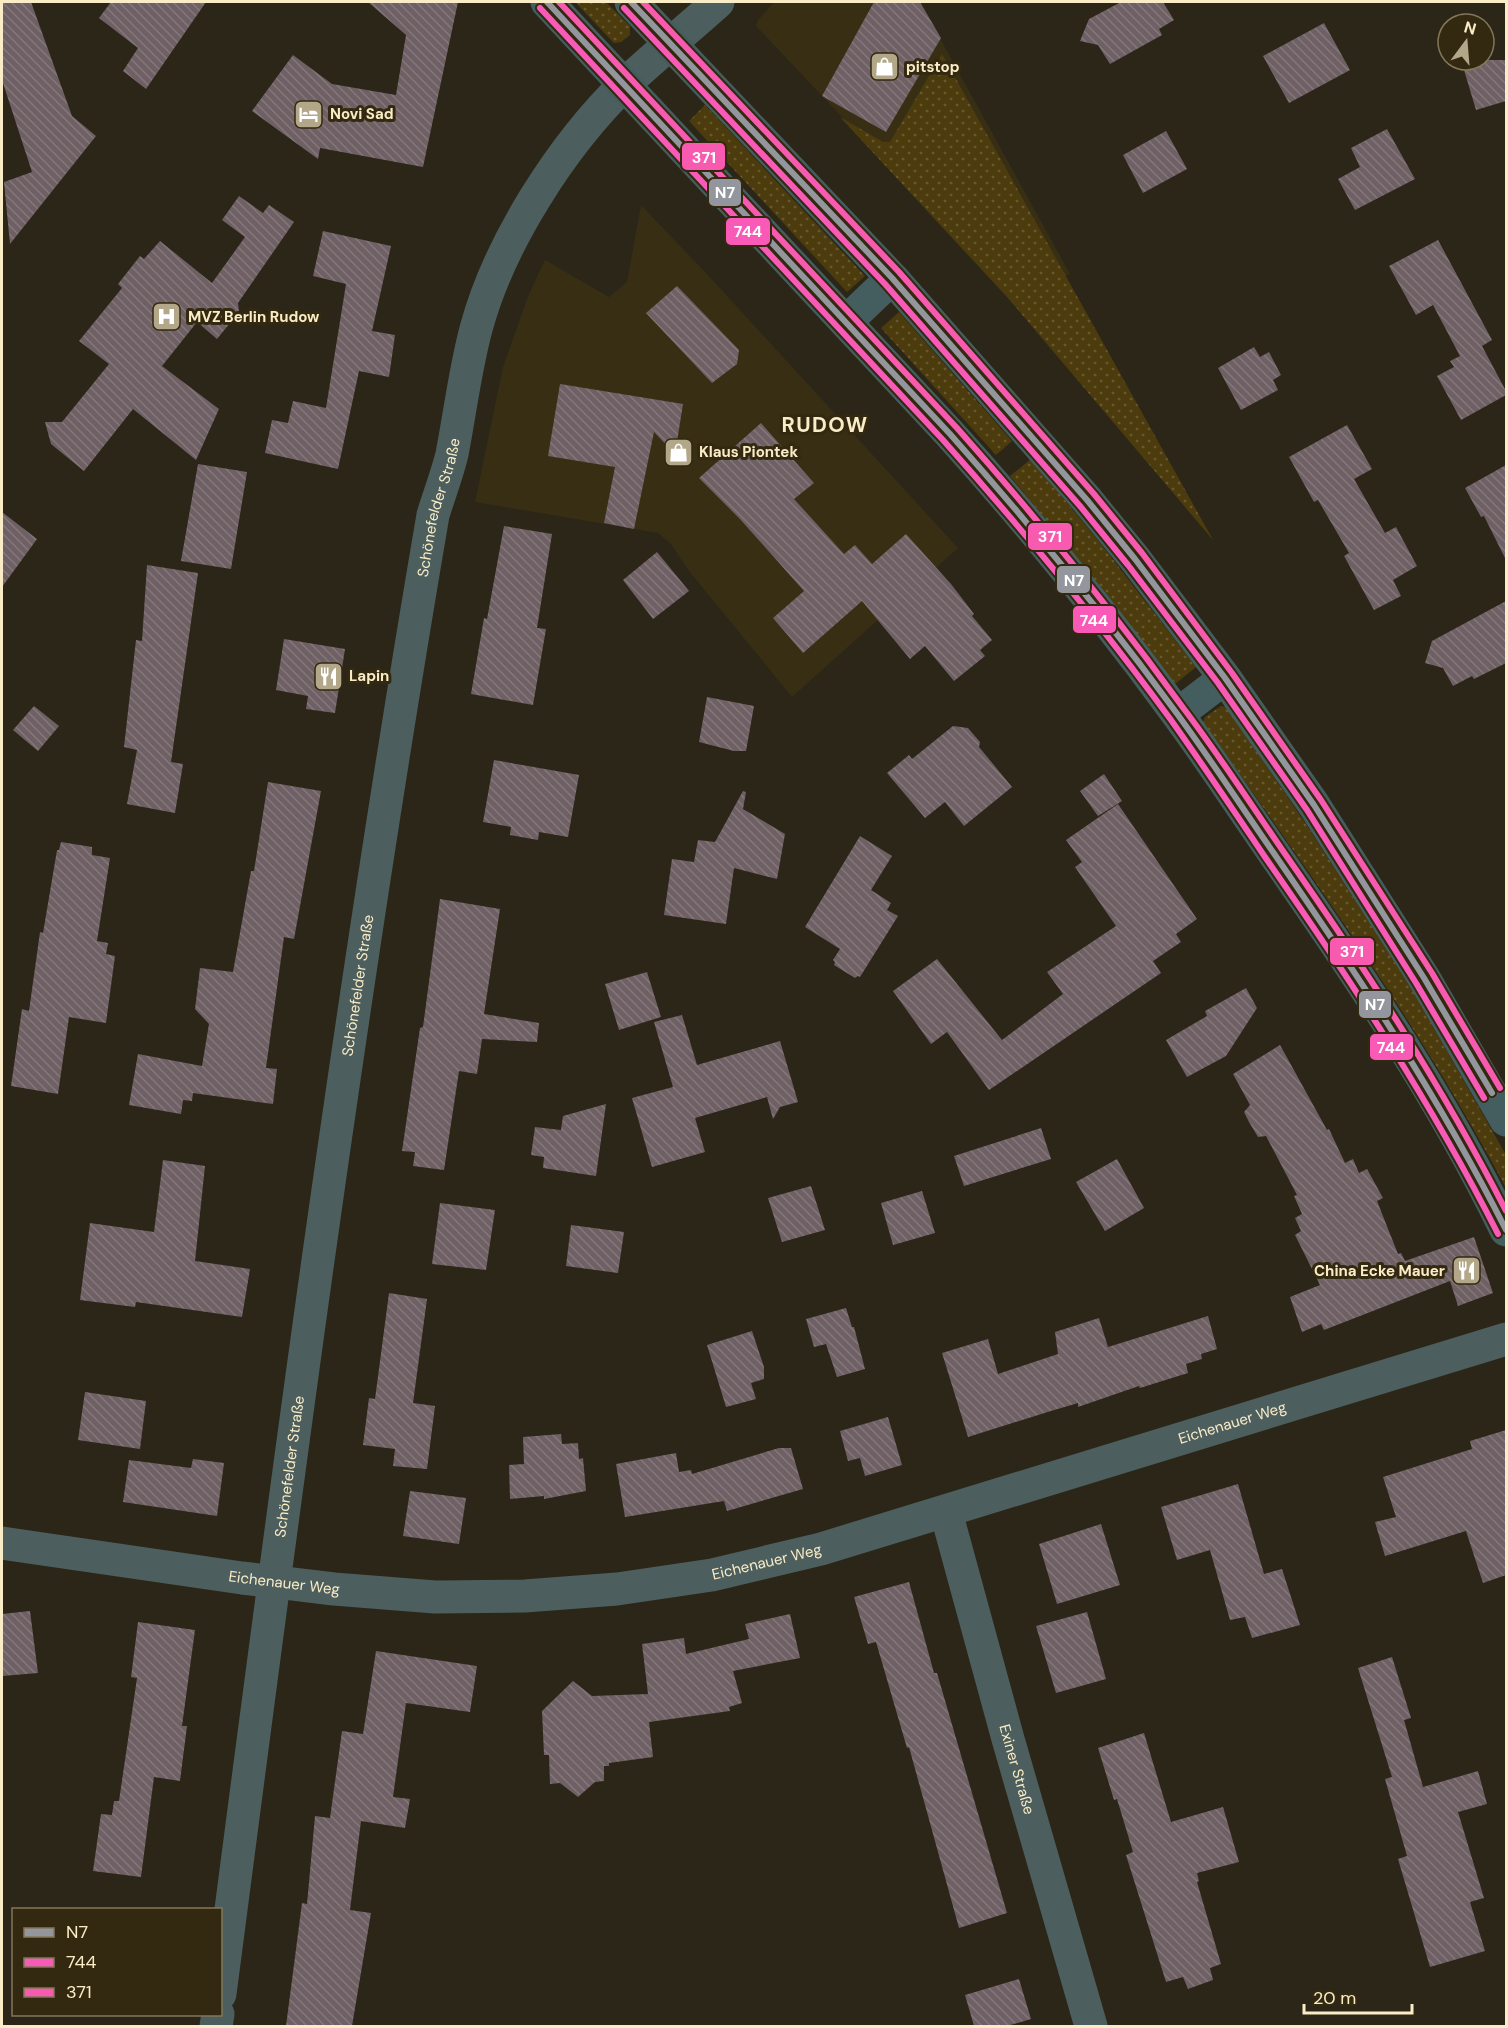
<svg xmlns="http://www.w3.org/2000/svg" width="1508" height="2028" font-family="'DM Sans',sans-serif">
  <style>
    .built { fill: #372e14 }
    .grass { fill: url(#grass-dots) }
    .building { fill: url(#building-back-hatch) }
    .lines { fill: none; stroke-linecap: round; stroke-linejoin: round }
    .minor { stroke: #4c5e5d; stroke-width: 33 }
    .secondary { stroke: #445d5f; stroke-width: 33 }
    .bus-1-casing { stroke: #332910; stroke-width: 10 }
    .bus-2-casing { stroke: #332910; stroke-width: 10 }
    .bus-3-casing { stroke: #332910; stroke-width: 10 }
    .bus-1 { stroke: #93969d; stroke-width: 6 }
    .bus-2 { stroke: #f95ab8; stroke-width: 6 }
    .bus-3 { stroke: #f75aaf; stroke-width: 6 }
    .labels { text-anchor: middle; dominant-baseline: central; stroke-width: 6; stroke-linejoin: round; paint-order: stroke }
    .poi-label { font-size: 15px; font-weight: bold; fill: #faecc6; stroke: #332910; text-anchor: start }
    .street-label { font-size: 15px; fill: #faecc6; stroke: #332910 }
    .district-label { font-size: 21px; font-weight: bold; letter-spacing: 1.5px; fill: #faecc6; stroke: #332910 }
    .line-badge { stroke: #332910; stroke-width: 2 }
    .badge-label { font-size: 16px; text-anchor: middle; font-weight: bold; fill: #fff }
  </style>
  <defs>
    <pattern id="grass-dots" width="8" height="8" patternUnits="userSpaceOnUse" patternTransform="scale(1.5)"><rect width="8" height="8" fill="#4c3c0d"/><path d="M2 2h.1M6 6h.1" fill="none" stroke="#67582f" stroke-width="1.8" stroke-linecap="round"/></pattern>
    <pattern id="building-back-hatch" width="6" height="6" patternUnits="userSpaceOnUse" patternTransform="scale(1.5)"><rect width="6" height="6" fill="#6e6064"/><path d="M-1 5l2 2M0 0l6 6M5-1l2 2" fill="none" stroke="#847779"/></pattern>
  </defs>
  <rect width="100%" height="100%" fill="#2b2618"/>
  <path class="built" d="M774,2H920L1070,274L1016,302L756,26L758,20Z
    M641,205L707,274L958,548L792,697L689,571L671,544L658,533L475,502L503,367L529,294L545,260L609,297L627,282Z"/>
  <path class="grass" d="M575,2H606L630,26V35L621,42L614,43Z
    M942,54L1213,540L1008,298L840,117L883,142H890Z
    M705,105L865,276L847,292L689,121Z
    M899,312L1012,441L996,455L881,328Z
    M1031,459L1101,544L1196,667L1175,684L1100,586L1010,476Z
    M1221,706L1226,707L1306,824L1407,981L1506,1155V1188C1419,1024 1310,874 1203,722L1205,717Z"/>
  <path class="building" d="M2,2H31L72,116L96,136L10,244L4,182L32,172L2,80Z
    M111,2H206L146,89L123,71L138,48L99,18Z
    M368,2H458L423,167L320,148L318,159L252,111L293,55L332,84L396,95L406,35Z
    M874,2H920L941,38L886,132L822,96Z
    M1121,2H1163L1174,20L1159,29L1162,35L1110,64L1098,45L1080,41L1089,19Z
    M1324,23L1350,70L1289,103L1263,56Z
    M1461,60H1506V101L1476,110Z
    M1387,129L1415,179L1355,210L1338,179L1360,167L1351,148Z
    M1166,131L1187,169L1143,193L1123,155Z
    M239,196L263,213L269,205L294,222L238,303L239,312L217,339L197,322L162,366L219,409L196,460L133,409L84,471L51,444L45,422H62L109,364L79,341L122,288L118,284L140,256L144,259L160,241L212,283L245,237L222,220Z
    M323,231L391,246L372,331L395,335L389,377L359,371L338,469L265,453L272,420L288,423L293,401L326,408L346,284L313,276Z
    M1438,240L1492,340L1482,346L1506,391V395L1461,420L1437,376L1454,367L1450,361L1460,356L1433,305L1416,315L1389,266Z
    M677,286L739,350L737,364L712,383L646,313Z
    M1254,347L1260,357L1269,352L1281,375L1273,380L1278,390L1241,410L1218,368Z
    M560,384L683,404L675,454L654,432L634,529L604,523L615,467L548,456Z
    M761,423L814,483L794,499L844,554L855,545L872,564L906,534L951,584L974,614L972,616L992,640L980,650L985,656L954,681L925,646L910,659L862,601L803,653L773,618L804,591L739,518L699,478Z
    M1347,425L1372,469L1354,479L1385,533L1396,527L1417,566L1393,580L1401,596L1374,610L1344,556L1349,553L1318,500L1314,502L1289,457Z
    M198,464L247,472L231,569L181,561Z
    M1506,465V560L1484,516L1481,517L1465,488Z
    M2,512L37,539L2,587Z
    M504,526L552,534L537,628L546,629L533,705L471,694L484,618L487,619Z
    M657,552L689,591L653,619L623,580Z
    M147,565L198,573L171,762L183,764L175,813L127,804L137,750L124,747L136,640L142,641Z
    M1506,601V663L1474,679L1472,676L1453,686L1443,668L1425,663L1432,641Z
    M284,639L345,649L335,713L306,709L308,696L276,690Z
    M707,697L754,706L746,751H734L699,742Z
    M34,706L59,726L38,751L13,730Z
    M953,726L968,728L980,742L979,747L1012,787L964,826L945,802L925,818L887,773L909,755L912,759Z
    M494,760L579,775L568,837L539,832L538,840L510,835L511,827L483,822Z
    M1104,774L1122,801L1098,816L1080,791Z
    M268,782L321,791L294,939L284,937L266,1068L277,1069L273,1104L193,1093L192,1101L183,1100L181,1114L129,1105L138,1054L202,1066L209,1024L195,1009L200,968L233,972L251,871H254Z
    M743,791L746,792L743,809L785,834L777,879L734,868L726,924L664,915L672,859L694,862L698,840L715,842Z
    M1118,804L1197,919L1176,934L1181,942L1153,961L1161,973L989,1090L947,1032L931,1044L893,991L937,959L1002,1040L1063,994L1047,972L1116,926L1075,867L1082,862L1066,840Z
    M860,836L892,856L871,890L891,903L887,910L898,916L860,977L858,976L855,978L834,965L835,962L833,960L840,949L805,927Z
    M61,842L92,847V855L110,858L97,941L108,943L106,954L115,956L106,1023L69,1017L58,1094L11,1086L22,1009L29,1011L40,932L43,933L57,850H59Z
    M440,899L500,909L484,1014L539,1023L537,1042L482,1039L477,1074L459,1071L444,1170L413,1166L415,1152L402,1151L420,1028L423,1027Z
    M647,972L661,1017L619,1030L605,984Z
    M1246,988L1257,1008L1226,1056L1187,1077L1166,1040L1207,1016L1205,1011Z
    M682,1015L697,1065L780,1041L798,1102L780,1107L773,1119L767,1097L695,1118L705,1152L652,1167L632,1098L673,1087L654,1022Z
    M1280,1045L1327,1130L1329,1129L1345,1163L1353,1159L1359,1173L1367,1169L1383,1198L1377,1201L1398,1254L1401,1253L1405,1261L1474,1237L1493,1293L1458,1306L1450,1281L1324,1330L1321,1324L1302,1332L1290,1297L1320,1285L1295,1235L1301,1231L1295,1218L1302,1214L1294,1196L1297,1195L1266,1136L1258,1137L1249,1122L1244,1112L1250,1105L1233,1074Z
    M606,1104L596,1176L543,1168L544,1157L531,1155L535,1127L561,1130L563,1116Z
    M1041,1128L1051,1159L964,1186L954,1156Z
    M1117,1159L1144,1208L1105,1231L1076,1182Z
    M163,1160L205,1166L195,1261L250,1269L242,1317L136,1302L135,1307L80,1300L90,1223L154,1232Z
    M811,1186L825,1230L782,1242L768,1198Z
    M922,1191L935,1233L893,1245L881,1203Z
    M440,1203L495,1210L486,1270L432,1264Z
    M571,1225L624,1232L618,1273L566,1266Z
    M389,1293L427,1299L413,1403L435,1406L427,1469L393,1466L395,1449L363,1445L369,1398L375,1399Z
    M846,1308L852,1327H854L865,1369L837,1377L826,1344L814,1347L806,1319Z
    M1208,1316L1217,1349L1201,1354L1202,1359L1186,1364L1188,1373L1140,1388L1139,1386L1078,1407V1403L1051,1411L968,1437L942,1353L988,1339L998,1374L1058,1354L1055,1332L1099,1318L1108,1347Z
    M752,1331L764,1367V1379L751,1383L756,1399L726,1407L707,1345Z
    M85,1392L146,1401L140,1449L78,1440Z
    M888,1417L902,1465L865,1476L860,1458L848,1461L840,1431Z
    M1506,1430V1575L1483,1583L1466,1531L1385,1556L1375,1522L1396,1517L1383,1477L1472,1449L1470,1441Z
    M561,1434L562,1444L578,1443L579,1459L583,1458L586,1491L544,1499V1496L510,1499L509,1465L524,1464L523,1437Z
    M779,1448H791L803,1489L727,1511L724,1501L625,1517L616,1464L676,1453L679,1472L691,1470L692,1474Z
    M193,1459L224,1463L217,1516L123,1502L129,1460L191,1468Z
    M1238,1484L1264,1574L1282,1569L1300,1625L1252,1638L1245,1617L1230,1620L1210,1550L1177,1560L1161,1507Z
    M410,1491L466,1498L459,1544L403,1536Z
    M1101,1524L1120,1585L1057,1604L1039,1544Z
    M909,1582L934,1673H937L1007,1913L959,1928L909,1747L907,1748L876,1642L868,1644L854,1597Z
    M30,1611L38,1673L2,1676V1614Z
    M1087,1612L1106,1679L1056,1693L1036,1626Z
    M790,1614L800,1658L733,1671L742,1703L729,1707L730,1711L649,1722L653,1757L609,1763V1766H604V1781L595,1782L578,1797L560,1783L550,1784L549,1755H544L542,1711L573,1681L592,1696L648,1694L642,1644L684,1638L686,1654L749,1639L745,1624Z
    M138,1622L195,1630L182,1726H187L180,1781L154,1777L141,1877L93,1871L101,1814L112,1815L114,1801H119L137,1678L131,1677Z
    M376,1651L477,1666L470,1712L406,1703L393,1797L410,1799L405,1828L361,1821L350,1910L371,1913L352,2026H286L302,1903L307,1904L315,1816L330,1818L342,1731L363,1734Z
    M1392,1657L1411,1718L1404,1720L1423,1787L1478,1771L1487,1804L1458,1812L1484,1898L1470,1902L1485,1951L1430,1967L1398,1859L1407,1856L1385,1779L1392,1777L1358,1668Z
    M1144,1733L1171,1822L1223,1807L1239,1862L1197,1873L1199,1881L1197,1882L1221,1964L1210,1968L1213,1980L1188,1989L1183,1977L1166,1982L1126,1855L1133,1852L1117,1799L1114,1800L1098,1748Z
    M1019,1979L1031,2019L1007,2026H974L965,1995Z"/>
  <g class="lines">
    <g class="minor">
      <path id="s1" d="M946,1512L1008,1739L1091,2026"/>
      <path id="s2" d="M2,1543L242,1578L334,1589L435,1597L525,1596L617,1589L712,1575L821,1549L1506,1339"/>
      <path id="s3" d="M220,1994C284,1500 349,1006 433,515C439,495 447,475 452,454C460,413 465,370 476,329C499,243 562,145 626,83C656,55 688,29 718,2"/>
      <path d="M216,2026L218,2014"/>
    </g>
    <path class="secondary" d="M547,2L950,434C1030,523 1107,618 1178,715C1211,760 1241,806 1273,852C1357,973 1441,1096 1506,1230
      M631,2L892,278L1087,500L1135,559L1225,678L1314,805L1424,978L1506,1120
      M846,322L892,278
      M1178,714L1225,678"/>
    <defs>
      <path id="bus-1" d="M547,2L950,434C1030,524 1107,618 1178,715C1211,760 1241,806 1273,852C1357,974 1439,1097 1506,1230
        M631,2L892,278L1087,500L1135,559L1225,678L1314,805L1424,978L1492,1093"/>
      <path id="bus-2" d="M540,8L943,440C1023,530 1100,623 1171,720C1203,765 1234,811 1265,857C1350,979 1431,1102 1498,1234
        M624,8L885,284L1080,506L1128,565L1218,683L1307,810L1416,983L1484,1098"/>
      <path id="bus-3" d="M559,2L957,428C1037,518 1113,611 1184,709C1219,755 1250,803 1283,851C1364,967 1442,1085 1506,1211
        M643,2L899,272L1094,494L1142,553L1232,673L1321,800L1432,973L1500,1088"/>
    </defs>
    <use href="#bus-1" class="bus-1-casing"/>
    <use href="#bus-2" class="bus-2-casing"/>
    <use href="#bus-3" class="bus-3-casing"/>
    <use href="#bus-1" class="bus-1"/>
    <use href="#bus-2" class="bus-2"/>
    <use href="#bus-3" class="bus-3"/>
  </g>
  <defs>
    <symbol id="shop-square" viewBox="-11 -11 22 22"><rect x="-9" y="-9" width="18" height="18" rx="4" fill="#b2a789" stroke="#332910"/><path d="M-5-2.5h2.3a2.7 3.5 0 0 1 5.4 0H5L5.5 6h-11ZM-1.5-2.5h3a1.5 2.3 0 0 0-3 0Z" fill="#fff"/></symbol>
    <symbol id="hotel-square" viewBox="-11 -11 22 22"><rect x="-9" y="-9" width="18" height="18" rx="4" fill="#b2a789" stroke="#332910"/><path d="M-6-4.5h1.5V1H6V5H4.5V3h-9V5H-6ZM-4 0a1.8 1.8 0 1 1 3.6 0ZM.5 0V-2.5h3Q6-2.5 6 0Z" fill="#fff"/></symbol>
    <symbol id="hospital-square" viewBox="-11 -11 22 22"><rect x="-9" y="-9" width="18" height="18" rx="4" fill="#b2a789" stroke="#332910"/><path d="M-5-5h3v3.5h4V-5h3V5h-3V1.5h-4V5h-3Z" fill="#fff"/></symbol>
    <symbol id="restaurant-square" viewBox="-11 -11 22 22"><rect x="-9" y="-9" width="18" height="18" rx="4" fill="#b2a789" stroke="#332910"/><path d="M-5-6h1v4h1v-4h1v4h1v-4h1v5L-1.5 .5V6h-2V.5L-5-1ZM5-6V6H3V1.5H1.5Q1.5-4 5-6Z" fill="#fff"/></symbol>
  </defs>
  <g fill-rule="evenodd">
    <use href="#shop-square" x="868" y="50" width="33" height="33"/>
    <use href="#hotel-square" x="292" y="98" width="33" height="33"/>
    <use href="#hospital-square" x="150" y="300" width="33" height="33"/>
    <use href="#shop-square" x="662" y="436" width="33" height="33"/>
    <use href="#restaurant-square" x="312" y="660" width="33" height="33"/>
    <use href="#restaurant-square" x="1450" y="1254" width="33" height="33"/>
  </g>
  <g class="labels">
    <g class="poi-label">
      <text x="906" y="67">pitstop</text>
      <text x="330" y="114">Novi Sad</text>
      <text x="188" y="317">MVZ Berlin Rudow</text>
      <text x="699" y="452">Klaus Piontek</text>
      <text x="349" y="676">Lapin</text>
      <text x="1445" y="1271" text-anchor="end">China Ecke Mauer</text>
    </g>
    <g class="street-label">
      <text stroke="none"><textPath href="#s3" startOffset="1503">Schönefelder Straße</textPath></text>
      <text stroke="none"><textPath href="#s3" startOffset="1018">Schönefelder Straße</textPath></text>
      <text stroke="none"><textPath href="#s2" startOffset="1257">Eichenauer Weg</textPath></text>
      <text stroke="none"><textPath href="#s3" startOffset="532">Schönefelder Straße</textPath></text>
      <text stroke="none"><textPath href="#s2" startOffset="771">Eichenauer Weg</textPath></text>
      <text stroke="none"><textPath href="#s2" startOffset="285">Eichenauer Weg</textPath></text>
      <text stroke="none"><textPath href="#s1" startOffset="267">Exiner Straße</textPath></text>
    </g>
    <g class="district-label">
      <text x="825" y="425">RUDOW</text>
    </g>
  </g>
  <g class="line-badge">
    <rect x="681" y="142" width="45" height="29" rx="6" fill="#f75aaf"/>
    <rect x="708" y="178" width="34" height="29" rx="6" fill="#93969d"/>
    <rect x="725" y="217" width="46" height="29" rx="6" fill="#f95ab8"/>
    <rect x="1027" y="522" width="46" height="29" rx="6" fill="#f75aaf"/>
    <rect x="1056" y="565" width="35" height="29" rx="6" fill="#93969d"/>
    <rect x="1072" y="605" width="45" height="29" rx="6" fill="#f95ab8"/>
    <rect x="1329" y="937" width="46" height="29" rx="6" fill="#f75aaf"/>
    <rect x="1358" y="990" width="34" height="29" rx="6" fill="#93969d"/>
    <rect x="1369" y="1033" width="45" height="28" rx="6" fill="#f95ab8"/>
  </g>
  <g class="badge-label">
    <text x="704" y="163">371</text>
    <text x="725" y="198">N7</text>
    <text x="748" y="237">744</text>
    <text x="1050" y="542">371</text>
    <text x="1074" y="586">N7</text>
    <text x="1094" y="626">744</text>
    <text x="1352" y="957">371</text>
    <text x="1375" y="1010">N7</text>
    <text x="1391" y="1053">744</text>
  </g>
  <rect width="1508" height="2028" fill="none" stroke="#faecc6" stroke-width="6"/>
  <rect x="12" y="1908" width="210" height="108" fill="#332910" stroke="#837759" stroke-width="1.5"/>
  <rect x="24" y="1928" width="30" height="9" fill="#93969d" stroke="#837759" stroke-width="1.5"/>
  <text x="66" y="1938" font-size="18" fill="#faecc6">N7</text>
  <rect x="24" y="1958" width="30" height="9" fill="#f95ab8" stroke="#837759" stroke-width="1.5"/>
  <text x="66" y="1968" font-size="18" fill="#faecc6">744</text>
  <rect x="24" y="1988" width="30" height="9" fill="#f75aaf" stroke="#837759" stroke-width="1.5"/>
  <text x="66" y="1998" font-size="18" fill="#faecc6">371</text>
  <g transform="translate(1466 42) rotate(16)"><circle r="28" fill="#332910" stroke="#837759" stroke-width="1.5"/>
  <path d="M0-4.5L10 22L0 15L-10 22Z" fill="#b2a789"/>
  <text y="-9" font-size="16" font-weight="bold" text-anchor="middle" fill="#faecc6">N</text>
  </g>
  <path d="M1304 2004v9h108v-9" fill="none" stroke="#faecc6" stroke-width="3"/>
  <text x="1313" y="2004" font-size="18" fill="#faecc6" stroke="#332910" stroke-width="4.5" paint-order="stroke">20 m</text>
</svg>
